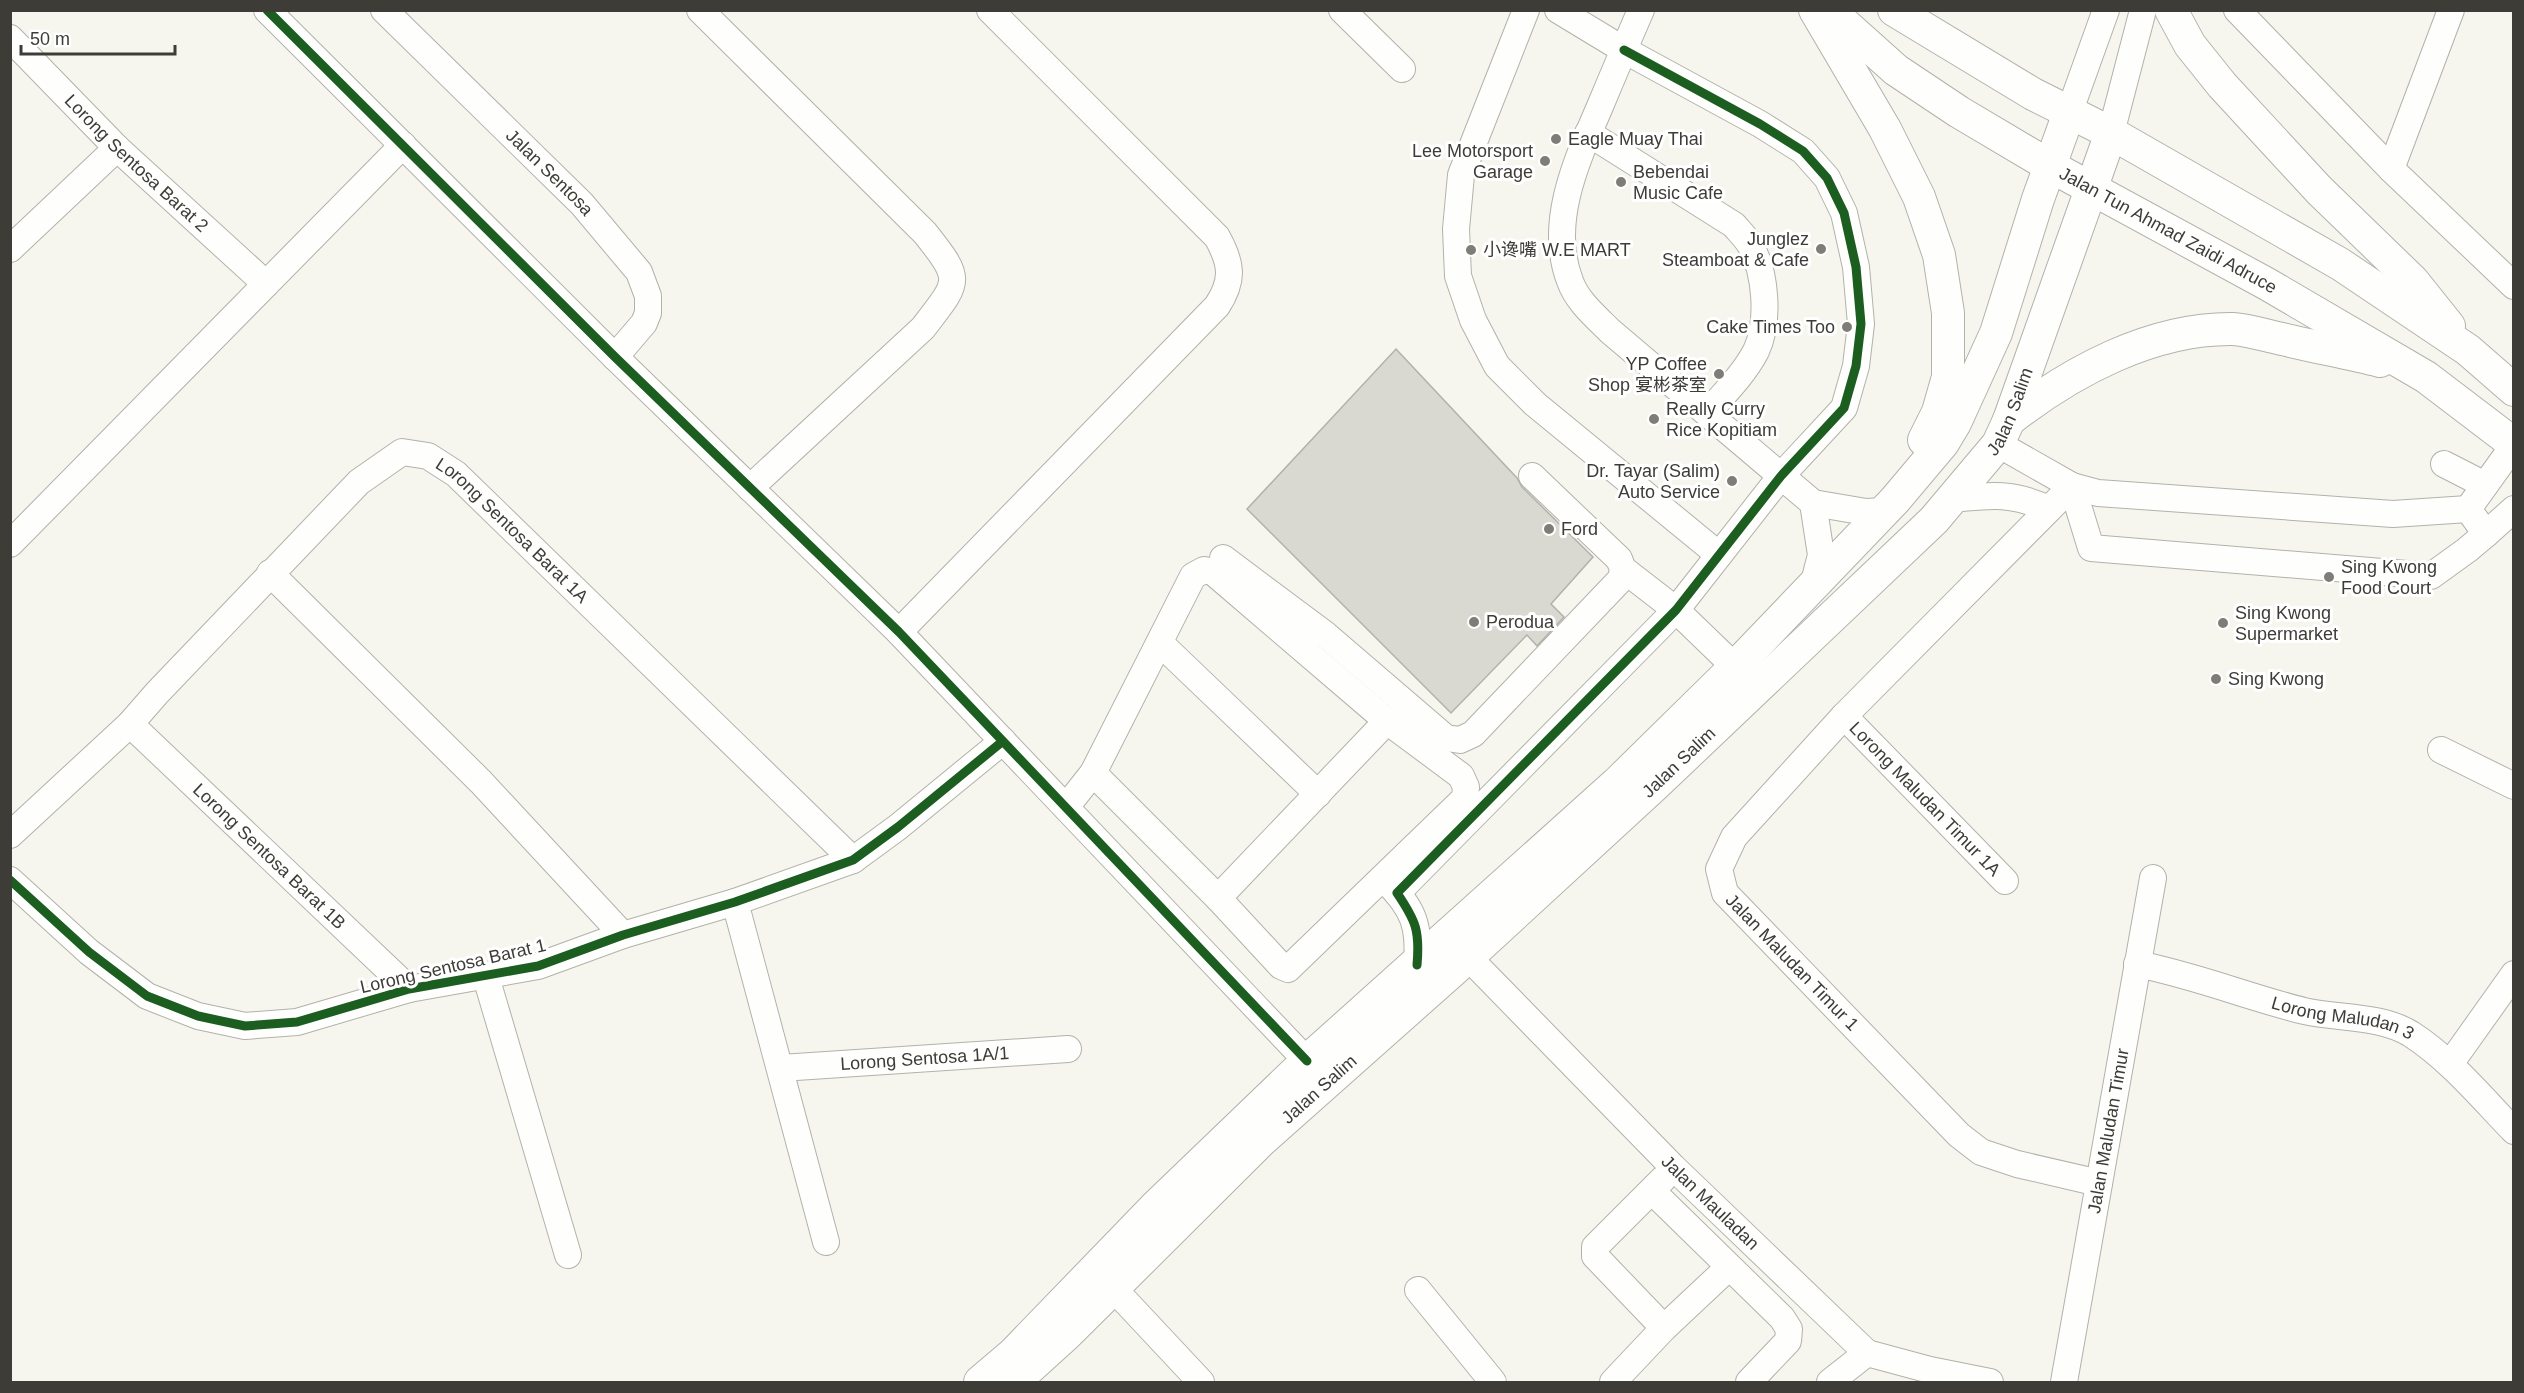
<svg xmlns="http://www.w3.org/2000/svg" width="2524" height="1393" font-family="Helvetica,'Noto Sans SC',sans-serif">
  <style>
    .building { fill: #d9d8d1; stroke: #b2b1ab; stroke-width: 1.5 }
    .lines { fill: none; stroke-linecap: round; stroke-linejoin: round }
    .minor-casing { stroke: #b2b1ab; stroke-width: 28 }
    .major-casing { stroke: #b2b1ab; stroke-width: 34 }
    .minor { stroke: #fefefc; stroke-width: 26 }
    .major { stroke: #fefefc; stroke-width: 32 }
    .cycleway-casing { stroke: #fff; stroke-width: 13 }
    .cycleway { stroke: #1b5e20; stroke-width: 9 }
    .poi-dot { fill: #7e7d77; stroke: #fff; stroke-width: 2 }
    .labels { text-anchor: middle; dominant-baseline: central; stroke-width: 6; stroke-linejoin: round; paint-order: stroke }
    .poi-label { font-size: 18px; fill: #3d3c37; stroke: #fff; text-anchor: start }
    .street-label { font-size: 18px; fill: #3d3c37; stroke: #fff }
  </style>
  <rect width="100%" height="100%" fill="#f7f6ee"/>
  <path class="building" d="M1396,349L1517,478L1522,487L1593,557L1551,604L1564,617L1537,646L1527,635L1451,713L1247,509Z"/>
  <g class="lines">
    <defs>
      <g id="minor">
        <path d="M267,10L615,357L899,632L1307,1061"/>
        <path id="s1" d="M384,10L582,204L639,272L648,296V313L644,323L615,357"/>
        <path d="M700,10L925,233C963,281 960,280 923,328L750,488"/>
        <path d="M1342,10L1402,69"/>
        <path d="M1526,10L1461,175L1456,229L1458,276L1473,320L1497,366L1535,404L1719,555"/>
        <path d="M1641,10C1627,42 1614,73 1601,104C1578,158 1547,222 1570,281C1577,301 1595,316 1610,331L1813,503L1866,512L1884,511"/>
        <path d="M2237,10L2391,169L2514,286"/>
        <path id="s2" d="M10,38L117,148L266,284"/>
        <path d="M2069,113L2106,10"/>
        <path d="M1588,133L1734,225C1739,231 1745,237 1749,243C1766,270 1770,322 1756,351C1744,374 1724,394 1707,413"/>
        <path d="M2111,133L2143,10"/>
        <path d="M2391,169L2451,10"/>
        <path d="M10,249L117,148"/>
        <path d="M1998,444L2072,486L2098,493L2393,514L2468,509"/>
        <path d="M2444,464L2485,485"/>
        <path id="s3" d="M2072,486L1844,716L1734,837L1719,869L1725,893L1959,1135L1981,1152L2017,1164L2099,1183"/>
        <path d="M2072,486L2091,548L2431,576L2467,550L2486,534L2468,509"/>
        <path d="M1952,499C1990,495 2013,492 2048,509"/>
        <path d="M2468,509L2514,445"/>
        <path d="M2486,534L2514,509"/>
        <path d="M10,544L403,145"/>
        <path d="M1223,558L1326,635L1446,738L1460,740L1473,734L1621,579L1623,569L1619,559L1532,476"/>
        <path d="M1623,569L1676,610L1735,667"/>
        <path d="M1204,570L1213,572L1387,721L1461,776L1466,787L1465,798L1288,969L1281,966L1218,898L1093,773L1193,576Z"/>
        <path d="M270,573L481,782L623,935"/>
        <path d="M1813,586L1821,555L1813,503"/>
        <path d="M899,632L1217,306C1234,280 1232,264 1217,237L990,10"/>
        <path d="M1160,643L1318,794"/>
        <path id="s4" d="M1844,716L2005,881"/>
        <path id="s5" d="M130,724L409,989"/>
        <path d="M2441,750L2514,786"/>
        <path d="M1066,807L1093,773"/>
        <path id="s6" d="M10,835L130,724L157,693L359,482L402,452L428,456L456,474L853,860"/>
        <path d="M10,880L89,952L147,996L198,1016L245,1026L297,1022L409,989L538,966L623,935L735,902L853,860L898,827L1003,741"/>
        <path d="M1387,882C1414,909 1420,927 1417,965"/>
        <path d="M1397,893L1676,610L1781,476L1844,408L1856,366L1861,324L1856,267L1844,213L1827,178L1803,151L1760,124L1624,50L1558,10"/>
        <path d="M1218,898L1387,721"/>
        <path d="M735,902L826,1242"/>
        <path id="s7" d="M1468,957L1673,1167L1867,1353L1930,1370L1990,1382"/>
        <path id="s8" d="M2137,964C2194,975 2248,997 2304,1011C2339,1019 2380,1015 2411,1034C2451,1060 2481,1097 2514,1131"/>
        <path d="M486,977L568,1255"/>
        <path d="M2450,1064L2514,974"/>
        <path id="s9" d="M781,1068L1068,1049"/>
        <path d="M1663,1179L1595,1247V1256L1664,1328"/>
        <path d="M1652,1191L1782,1318L1789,1329L1788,1341L1749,1382"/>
        <path d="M1113,1288L1201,1382"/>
        <path d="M1418,1290L1493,1382"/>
        <path d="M1613,1382L1664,1328L1729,1267"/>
        <path d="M1830,1382L1867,1353"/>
        <path id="s10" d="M2064,1382L2153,878"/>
      </g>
      <g id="major">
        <path d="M1815,10L1885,129L1919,197L1939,255L1948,313V377L1938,412L1924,440"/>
        <path id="s11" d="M1829,10L1896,70L1959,112L2050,166L2267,284L2426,377L2514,444"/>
        <path d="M1894,10L2033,94L2111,133L2340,264L2468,350L2514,390"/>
        <path d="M2171,10L2190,45L2222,85L2319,190L2413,281L2449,326"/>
        <path d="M2009,420C2072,371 2152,328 2233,329C2249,330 2267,336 2282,339C2315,347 2348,353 2380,361"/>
        <path d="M980,1382L1013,1354L1155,1207L1307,1061L1617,783L1735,667L1895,500L1943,443L1955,423L1996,333L2038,199L2069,113"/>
        <path id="s12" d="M1014,1382L1066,1335L1262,1140L1468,957L1655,785L1934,520L1998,444L2009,420L2111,133"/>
      </g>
    </defs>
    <use href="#minor" class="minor-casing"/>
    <use href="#major" class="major-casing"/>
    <use href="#minor" class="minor"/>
    <use href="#major" class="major"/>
    <defs>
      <path id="cycleway" d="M267,10L615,357L899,632L1307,1061
        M10,880L89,952L147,996L198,1016L245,1026L297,1022L409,989L538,966L623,935L735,902L853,860L898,827L1003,741
        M1417,965C1420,931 1416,921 1397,893L1676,610L1781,476L1844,408L1856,366L1861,324L1856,267L1844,213L1827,178L1803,151L1760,124L1624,50"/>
    </defs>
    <use href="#cycleway" class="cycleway-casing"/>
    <use href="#cycleway" class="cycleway"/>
  </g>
  <g class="poi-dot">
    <circle cx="1556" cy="139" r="6"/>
    <circle cx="1545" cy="161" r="6"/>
    <circle cx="1621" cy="182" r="6"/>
    <circle cx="1821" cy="249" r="6"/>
    <circle cx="1471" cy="250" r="6"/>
    <circle cx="1847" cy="327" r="6"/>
    <circle cx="1719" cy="374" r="6"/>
    <circle cx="1654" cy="419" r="6"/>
    <circle cx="1732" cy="481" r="6"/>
    <circle cx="1549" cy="529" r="6"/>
    <circle cx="2329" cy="577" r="6"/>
    <circle cx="1474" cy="622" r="6"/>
    <circle cx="2223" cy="623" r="6"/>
    <circle cx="2216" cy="679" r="6"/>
  </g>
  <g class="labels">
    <g class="poi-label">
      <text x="1568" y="139">Eagle Muay Thai</text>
      <text x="1533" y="151" text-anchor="end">Lee Motorsport<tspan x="1533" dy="21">Garage</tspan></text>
      <text x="1633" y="172">Bebendai<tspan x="1633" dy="21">Music Cafe</tspan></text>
      <text x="1809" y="239" text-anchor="end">Junglez<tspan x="1809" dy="21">Steamboat &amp; Cafe</tspan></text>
      <text x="1483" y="250">小谗嘴 W.E MART</text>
      <text x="1835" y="327" text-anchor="end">Cake Times Too</text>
      <text x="1707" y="364" text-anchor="end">YP Coffee<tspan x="1707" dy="21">Shop 宴彬茶室</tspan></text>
      <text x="1666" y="409">Really Curry<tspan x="1666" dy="21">Rice Kopitiam</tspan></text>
      <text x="1720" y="471" text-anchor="end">Dr. Tayar (Salim)<tspan x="1720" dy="21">Auto Service</tspan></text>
      <text x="1561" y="529">Ford</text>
      <text x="2341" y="567">Sing Kwong<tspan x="2341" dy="21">Food Court</tspan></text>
      <text x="2235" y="613">Sing Kwong<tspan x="2235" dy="21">Supermarket</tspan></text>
      <text x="1486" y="622">Perodua</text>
      <text x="2228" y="679">Sing Kwong</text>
    </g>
    <g class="street-label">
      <text stroke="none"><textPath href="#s2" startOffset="178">Lorong Sentosa Barat 2</textPath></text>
      <text stroke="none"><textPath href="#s1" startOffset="232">Jalan Sentosa</textPath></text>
      <text stroke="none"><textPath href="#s11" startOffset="406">Jalan Tun Ahmad Zaidi Adruce</textPath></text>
      <text stroke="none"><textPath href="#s12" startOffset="1395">Jalan Salim</textPath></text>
      <text stroke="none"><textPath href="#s6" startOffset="688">Lorong Sentosa Barat 1A</textPath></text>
      <text stroke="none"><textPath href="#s12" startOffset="909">Jalan Salim</textPath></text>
      <text stroke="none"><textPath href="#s4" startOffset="116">Lorong Maludan Timur 1A</textPath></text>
      <text stroke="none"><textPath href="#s5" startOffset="192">Lorong Sentosa Barat 1B</textPath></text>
      <text stroke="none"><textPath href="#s3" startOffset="644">Jalan Maludan Timur 1</textPath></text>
      <text transform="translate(453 966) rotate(-13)">Lorong Sentosa Barat 1</text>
      <text stroke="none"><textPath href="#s8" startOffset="213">Lorong Maludan 3</textPath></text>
      <text stroke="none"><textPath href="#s9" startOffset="144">Lorong Sentosa 1A/1</textPath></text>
      <text stroke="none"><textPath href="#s12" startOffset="423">Jalan Salim</textPath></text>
      <text stroke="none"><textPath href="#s10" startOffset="255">Jalan Maludan Timur</textPath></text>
      <text stroke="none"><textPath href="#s7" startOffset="345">Jalan Mauladan</textPath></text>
    </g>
  </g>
  <rect width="2524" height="1393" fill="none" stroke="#3d3c37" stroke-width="24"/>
  <path d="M21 45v9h154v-9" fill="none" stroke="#3d3c37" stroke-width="3"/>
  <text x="30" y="45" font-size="18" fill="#3d3c37" stroke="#ffffff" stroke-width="4.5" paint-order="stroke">50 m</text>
</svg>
